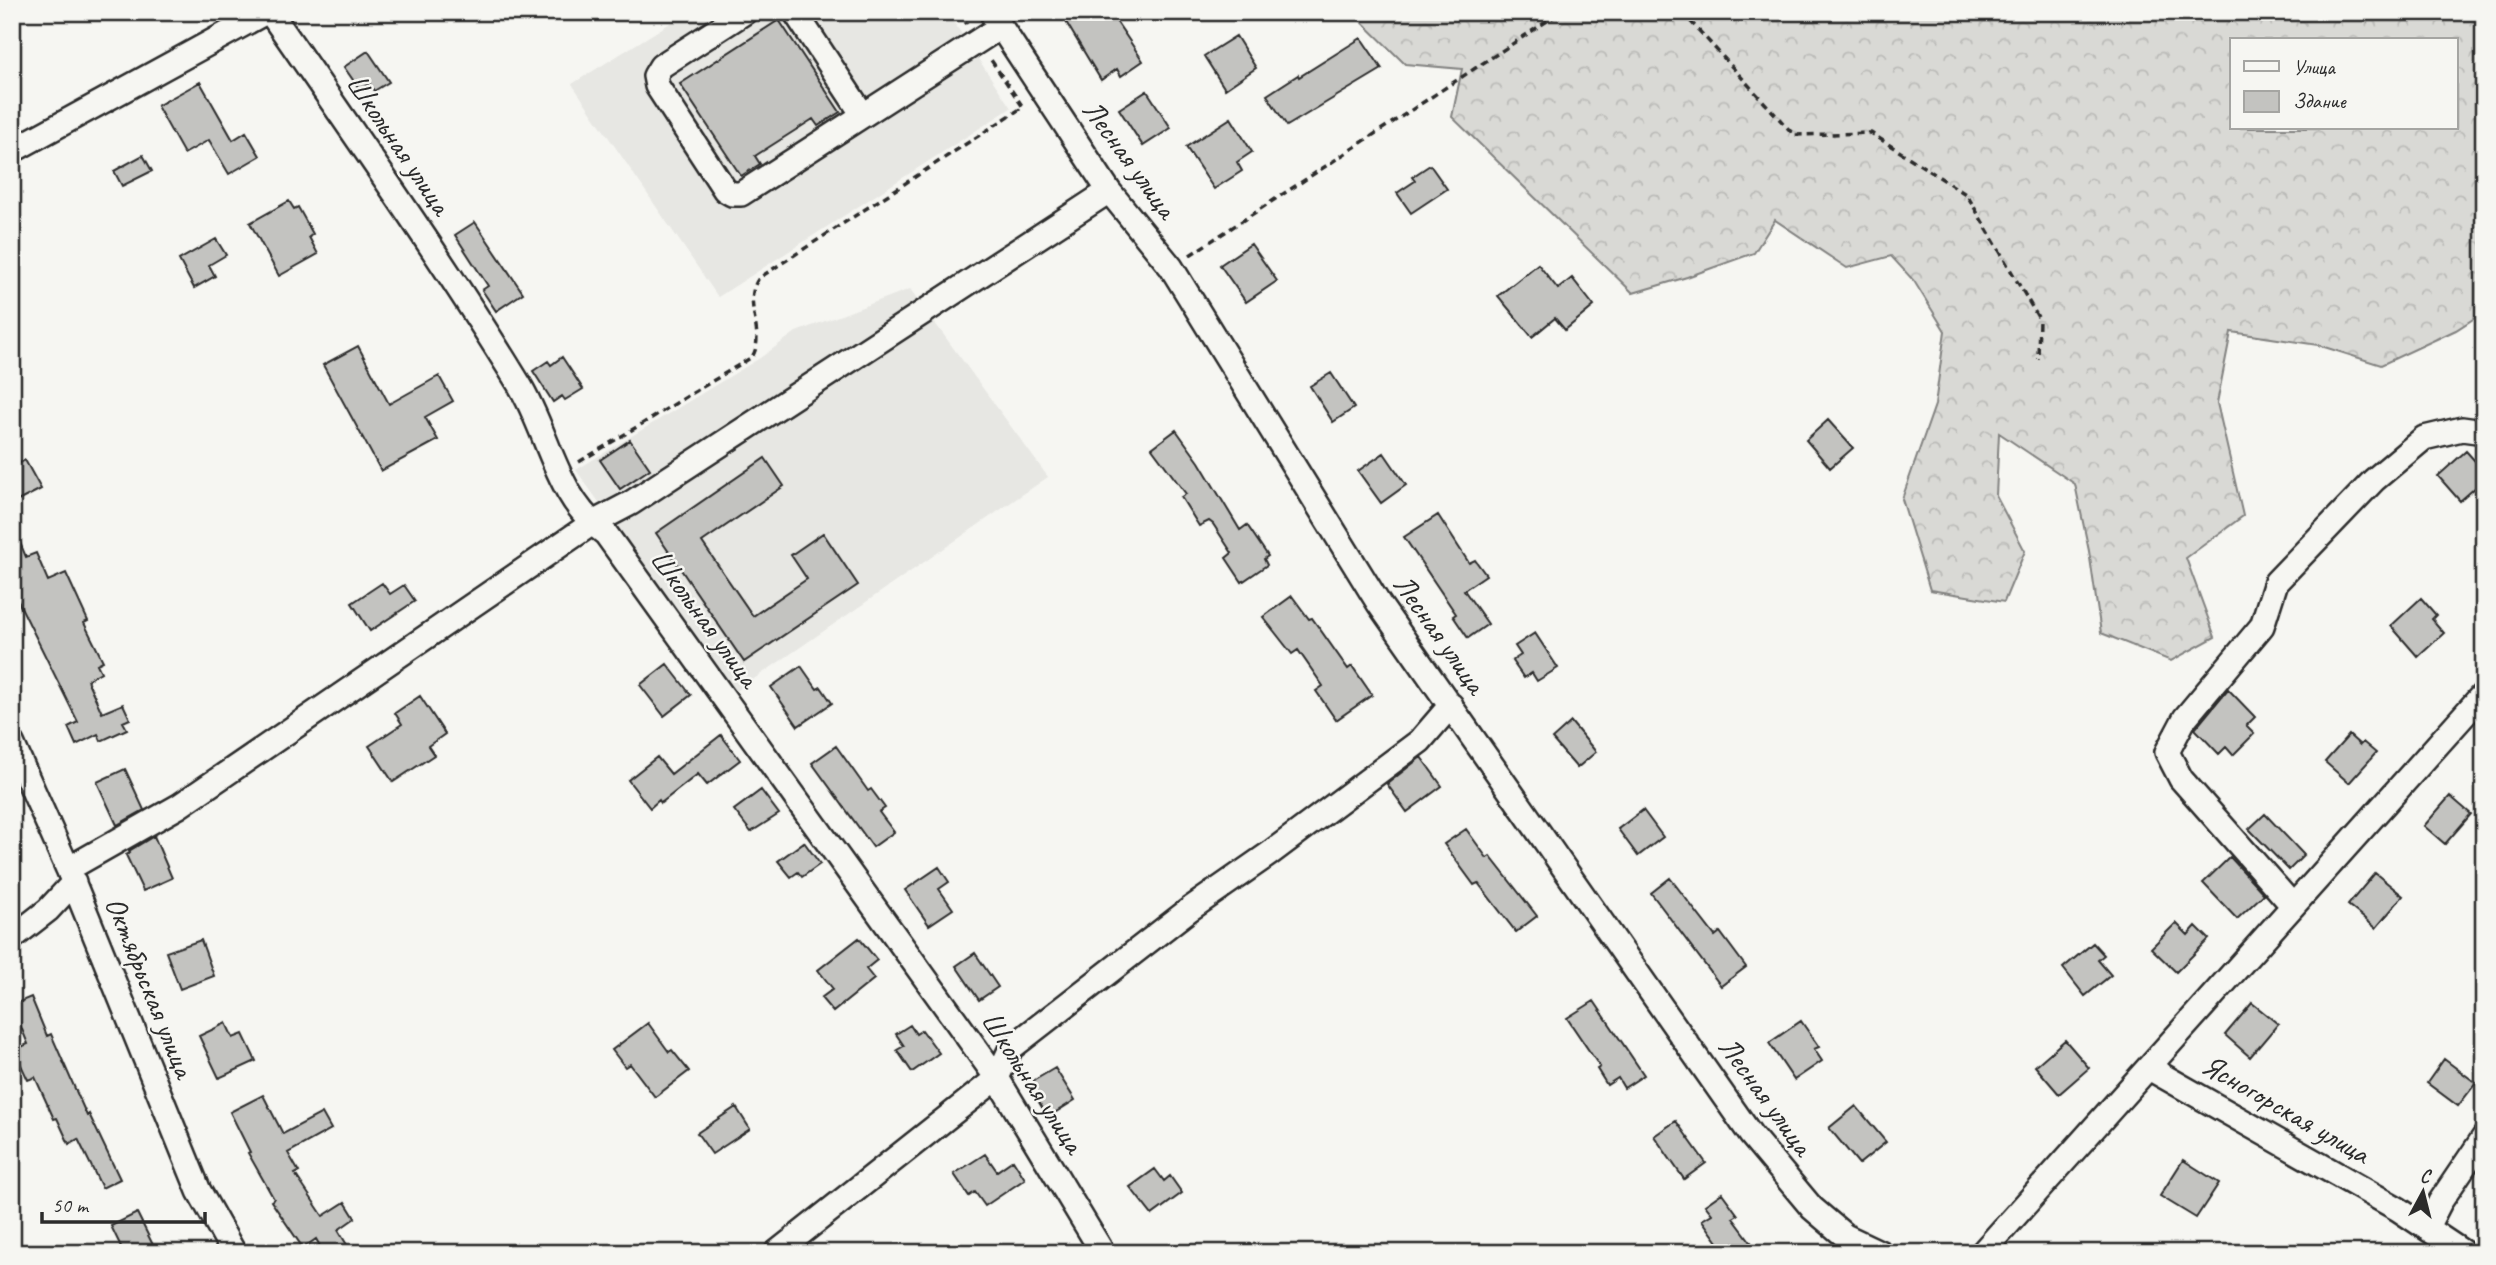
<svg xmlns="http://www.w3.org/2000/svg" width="2496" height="1265" font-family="Caveat,sans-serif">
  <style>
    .built { fill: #e7e7e3 }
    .forest { fill: url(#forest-crowns); stroke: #828280; stroke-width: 2; fill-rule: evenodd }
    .building { fill: #c3c3c0; stroke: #2b2b2b; stroke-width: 2 }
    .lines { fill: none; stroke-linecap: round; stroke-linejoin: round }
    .minor-casing { stroke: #2b2b2b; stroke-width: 28 }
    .path { stroke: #2b2b2b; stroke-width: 3.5; stroke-dasharray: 7 5; stroke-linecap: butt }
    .minor { stroke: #f6f6f2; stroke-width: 23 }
    .labels { text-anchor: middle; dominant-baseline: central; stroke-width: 5; stroke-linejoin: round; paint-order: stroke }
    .street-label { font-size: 30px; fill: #2b2b2b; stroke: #f6f6f2 }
  </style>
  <defs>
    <pattern id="forest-crowns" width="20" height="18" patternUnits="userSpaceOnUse" patternTransform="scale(1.75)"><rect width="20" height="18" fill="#d9d9d5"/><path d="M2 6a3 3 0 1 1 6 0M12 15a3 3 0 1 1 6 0" fill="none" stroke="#babab7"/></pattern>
  </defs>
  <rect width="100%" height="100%" fill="#f6f6f2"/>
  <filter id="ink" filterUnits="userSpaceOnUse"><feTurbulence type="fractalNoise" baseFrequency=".0143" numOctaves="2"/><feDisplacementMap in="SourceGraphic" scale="14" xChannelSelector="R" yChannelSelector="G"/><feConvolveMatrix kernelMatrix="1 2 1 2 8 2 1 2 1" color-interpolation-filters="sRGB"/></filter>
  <g filter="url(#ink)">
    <path class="built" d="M688,12H947L1011,108L718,297L572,84Z
      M910,289L1048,477L735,692L576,470L760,358L796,332Z"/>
    <path class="forest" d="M1352,12H2484V312L2456,330L2381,365L2318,345L2231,332L2217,403L2243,516L2186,558L2215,637L2171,661L2101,633L2089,551L2075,484L1999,433L1996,496L2025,551L2004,602L1930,590L1902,499L1935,405L1945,331L1914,281L1891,256L1847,268L1775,220L1754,253L1687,277L1633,293L1452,117L1462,69L1405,64ZM2232,40H2456V128H2232Z"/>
    <path class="building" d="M1060,12H1110L1143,61L1121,76L1117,69L1101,80Z
      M779,20L840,112L818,126L813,119L755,156L760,164L741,176L680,84Z
      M1236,36L1256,68L1225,89L1204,56Z
      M1361,38L1382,69L1287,126L1267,95L1298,75L1299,77Z
      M368,51L389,82L374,91L369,83L360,90L344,67Z
      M200,82L233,140L246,132L260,156L229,174L209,140L184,154L157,106Z
      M1147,91L1171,128L1143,146L1119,109Z
      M1231,118L1252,152L1237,162L1242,171L1214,189L1186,147Z
      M143,155L152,171L122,186L114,171Z
      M1430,165L1447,189L1411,213L1397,193L1415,181L1412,177Z
      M289,201L294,209L298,207L313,234L309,237L318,254L279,276L250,223Z
      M475,222L523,293L496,311L482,290L488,286L455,235Z
      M216,239L226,255L209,265L215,276L194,288L179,260Z
      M1251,244L1277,281L1246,302L1220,265Z
      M1538,264L1558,289L1572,278L1594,306L1565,330L1555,318L1532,337L1498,296Z
      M358,346L389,404L439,376L453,401L425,417L438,440L381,471L323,365Z
      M562,357L583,389L565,400L562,396L553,402L533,371L548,361L551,365Z
      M1331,373L1354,408L1333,422L1310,386Z
      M1828,420L1853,448L1830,468L1806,440Z
      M1176,430L1199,462L1240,530L1247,525L1268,556L1264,559L1267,565L1242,582L1226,558L1232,553L1213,524L1209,521L1199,526L1181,497L1186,494L1152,448Z
      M630,440L650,469L620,489L600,460Z
      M2466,451L2484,471V480L2460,501L2438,476Z
      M1384,453L1406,485L1381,503L1358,471Z
      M765,458L784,486L702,542L753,616L807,579L791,555L823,533L858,585L744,662L656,533Z
      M25,460L41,489L12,504V467Z
      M1438,515L1469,563L1475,560L1486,575L1464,590L1488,624L1468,638L1453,616L1456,614L1404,537Z
      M12,524L26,557L36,553L48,581L66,573L88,621L84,623L103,661L97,664L101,672L87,680L102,713L123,704L130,719L123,722L127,729L101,741L98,734L76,745L68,727L78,722L15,595H12Z
      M382,583L390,594L404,585L415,601L370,631L352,603Z
      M1292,596L1309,619L1312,618L1348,669L1352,666L1372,695L1336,720L1316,691L1323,686L1298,650L1292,654L1263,617Z
      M2421,598L2436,615L2432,619L2444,633L2418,657L2391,626Z
      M1535,633L1558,668L1537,681L1532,673L1524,678L1512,661L1521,655L1515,646Z
      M667,664L691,695L664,716L640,685Z
      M801,666L817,689L821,687L832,703L798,726L771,687Z
      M2228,689L2255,717L2246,726L2254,734L2233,755L2226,747L2219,754L2195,729Z
      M420,696L445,734L428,746L434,755L393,782L369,746L402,724L395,713Z
      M1571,722L1596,752L1577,768L1552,739Z
      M721,735L740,760L707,785L698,774L661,803L659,800L650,808L628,780L657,757L671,774Z
      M2349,735L2360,745L2363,742L2376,753L2349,783L2325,762Z
      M836,746L868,791L871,789L885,808L879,812L894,832L873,847L812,763Z
      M1421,757L1442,786L1407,812L1387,784Z
      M125,769L144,810L117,825L97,782Z
      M761,790L779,814L751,832L734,810Z
      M2450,796L2471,814L2445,844L2424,826Z
      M1643,810L1663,837L1638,856L1618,829Z
      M2265,814L2304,855L2289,870L2249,829Z
      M1466,829L1487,858L1490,856L1537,916L1516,932L1478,883L1474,885L1444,844Z
      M154,836L172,878L143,891L126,855L130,853L129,851Z
      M804,842L820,864L802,877L798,872L791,877L778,861Z
      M2230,857L2264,894L2237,919L2203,883Z
      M939,867L949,882L939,889L953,909L929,925L905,890Z
      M2375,873L2403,896L2376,928L2348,905Z
      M1670,878L1715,936L1720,932L1746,967L1721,986L1651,893Z
      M2176,923L2188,935L2196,926L2209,939L2176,972L2151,948Z
      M859,938L877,960L866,969L874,979L833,1012L821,998L833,989L818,970Z
      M201,940L214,976L180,989L166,952Z
      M2093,943L2104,955L2098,960L2111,975L2085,996L2063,968Z
      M975,953L998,987L979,1000L956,966Z
      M31,997L47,1036L51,1034L87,1116L89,1114L120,1179L102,1188L78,1139L69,1144L57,1118L54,1119L35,1077L28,1080L14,1050L28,1044L12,1005Z
      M1594,1001L1644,1075L1624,1088L1618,1078L1607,1085L1597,1069L1600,1067L1567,1018Z
      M2252,1003L2278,1024L2250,1057L2225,1035Z
      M1801,1021L1819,1047L1814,1049L1822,1061L1794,1080L1769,1043Z
      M226,1023L233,1038L243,1034L256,1061L219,1078L199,1036Z
      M648,1023L669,1052L672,1050L689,1071L655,1097L630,1064L625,1067L612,1050Z
      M910,1025L916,1034L922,1030L939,1053L912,1072L897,1050L904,1046L896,1034Z
      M2065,1040L2089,1068L2059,1094L2035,1066Z
      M2444,1059L2476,1083L2458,1106L2427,1083Z
      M1055,1068L1075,1100L1048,1117L1028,1084Z
      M263,1095L283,1134L322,1113L331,1129L288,1153L299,1172L295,1174L323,1216L345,1202L355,1218L338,1230L352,1253H324L316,1239L303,1248L271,1201L274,1199L248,1153L250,1152L230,1112Z
      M1856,1106L1886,1142L1859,1164L1829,1128Z
      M736,1107L750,1129L712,1154L697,1133Z
      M1676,1121L1706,1163L1684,1179L1654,1136Z
      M985,1154L997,1171L1013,1160L1025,1179L985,1206L975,1192L969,1196L954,1174Z
      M2183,1160L2219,1183L2196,1218L2160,1196Z
      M1155,1169L1164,1181L1170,1176L1182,1193L1152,1215L1130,1187Z
      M1722,1193L1738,1215L1733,1218L1759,1253H1726L1702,1220L1712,1214L1705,1205Z
      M137,1213L157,1253H124L111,1226Z"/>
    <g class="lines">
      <defs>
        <path id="minor" d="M270,12C355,135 441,257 519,384C549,433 556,499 606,534L997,1078L1103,1253
          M745,12L661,66L655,76L657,86L725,190L732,194H741L1000,27
          M795,12L863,115
          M991,12L1109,191L1171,267L1379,604L1751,1135L1812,1208L1845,1236L1881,1253
          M12,151L266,12
          M12,743L68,869L199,1191L234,1253
          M68,869L179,806L591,524L631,503L1109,191
          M2293,906L2181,779L2167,752L2185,718L2262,626L2276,582L2374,480L2424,438L2462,429L2484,432
          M12,938L48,910L74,882
          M2149,1068L2398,1209L2464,1253
          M2427,1227L2440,1202L2484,1137
          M776,1253L997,1078L1011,1048L1190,909L1269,854L1420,741L1451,705
          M1982,1253L2484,693"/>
      </defs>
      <use href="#minor" class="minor-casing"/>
      <path class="path" d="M958,12L967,24
        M1682,12L1794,135L1871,133L1967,195L2039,319L2038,359
        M1190,255L1561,12
        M579,462L752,357C767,333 741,302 759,278L1023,107L991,60"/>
      <use href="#minor" class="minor"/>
    </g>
  </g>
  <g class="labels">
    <g class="street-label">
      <text transform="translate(399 144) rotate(56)">Школьная улица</text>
      <text transform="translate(1130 159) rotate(54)">Лесная улица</text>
      <text transform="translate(705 618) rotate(54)">Школьная улица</text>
      <text transform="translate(1440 634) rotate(55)">Лесная улица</text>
      <text transform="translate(150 987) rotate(68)">Октябрьская улица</text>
      <text transform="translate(1033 1082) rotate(57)">Школьная улица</text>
      <text transform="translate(1766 1096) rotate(54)">Лесная улица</text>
      <text transform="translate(2286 1109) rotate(30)">Ясногорская улица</text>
    </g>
  </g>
  <rect width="2496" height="1265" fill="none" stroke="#f6f6f2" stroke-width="42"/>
  <rect x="21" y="21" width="2454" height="1223" fill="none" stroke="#2b2b2b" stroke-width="2.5" filter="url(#ink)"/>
  <rect x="2230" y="38" width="228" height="91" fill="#f6f6f2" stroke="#a5a5a2" stroke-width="2"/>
  <rect x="2244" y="61" width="35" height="10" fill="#f6f6f2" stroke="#a5a5a2" stroke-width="2"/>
  <text x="2293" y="74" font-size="21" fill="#2b2b2b">Улица</text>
  <rect x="2244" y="91" width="35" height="21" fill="#c3c3c0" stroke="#a5a5a2" stroke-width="2"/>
  <text x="2293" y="108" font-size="21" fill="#2b2b2b">Здание</text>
  <g transform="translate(2423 1192) rotate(7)" stroke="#f6f6f2" stroke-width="5" paint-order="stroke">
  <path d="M0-5L12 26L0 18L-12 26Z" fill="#2b2b2b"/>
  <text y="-10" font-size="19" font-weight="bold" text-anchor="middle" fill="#2b2b2b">С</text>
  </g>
  <path d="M42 1212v10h163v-10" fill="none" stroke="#2b2b2b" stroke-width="3.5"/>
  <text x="52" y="1212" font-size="21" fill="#2b2b2b" stroke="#f6f6f2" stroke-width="5" paint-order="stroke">50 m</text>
</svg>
